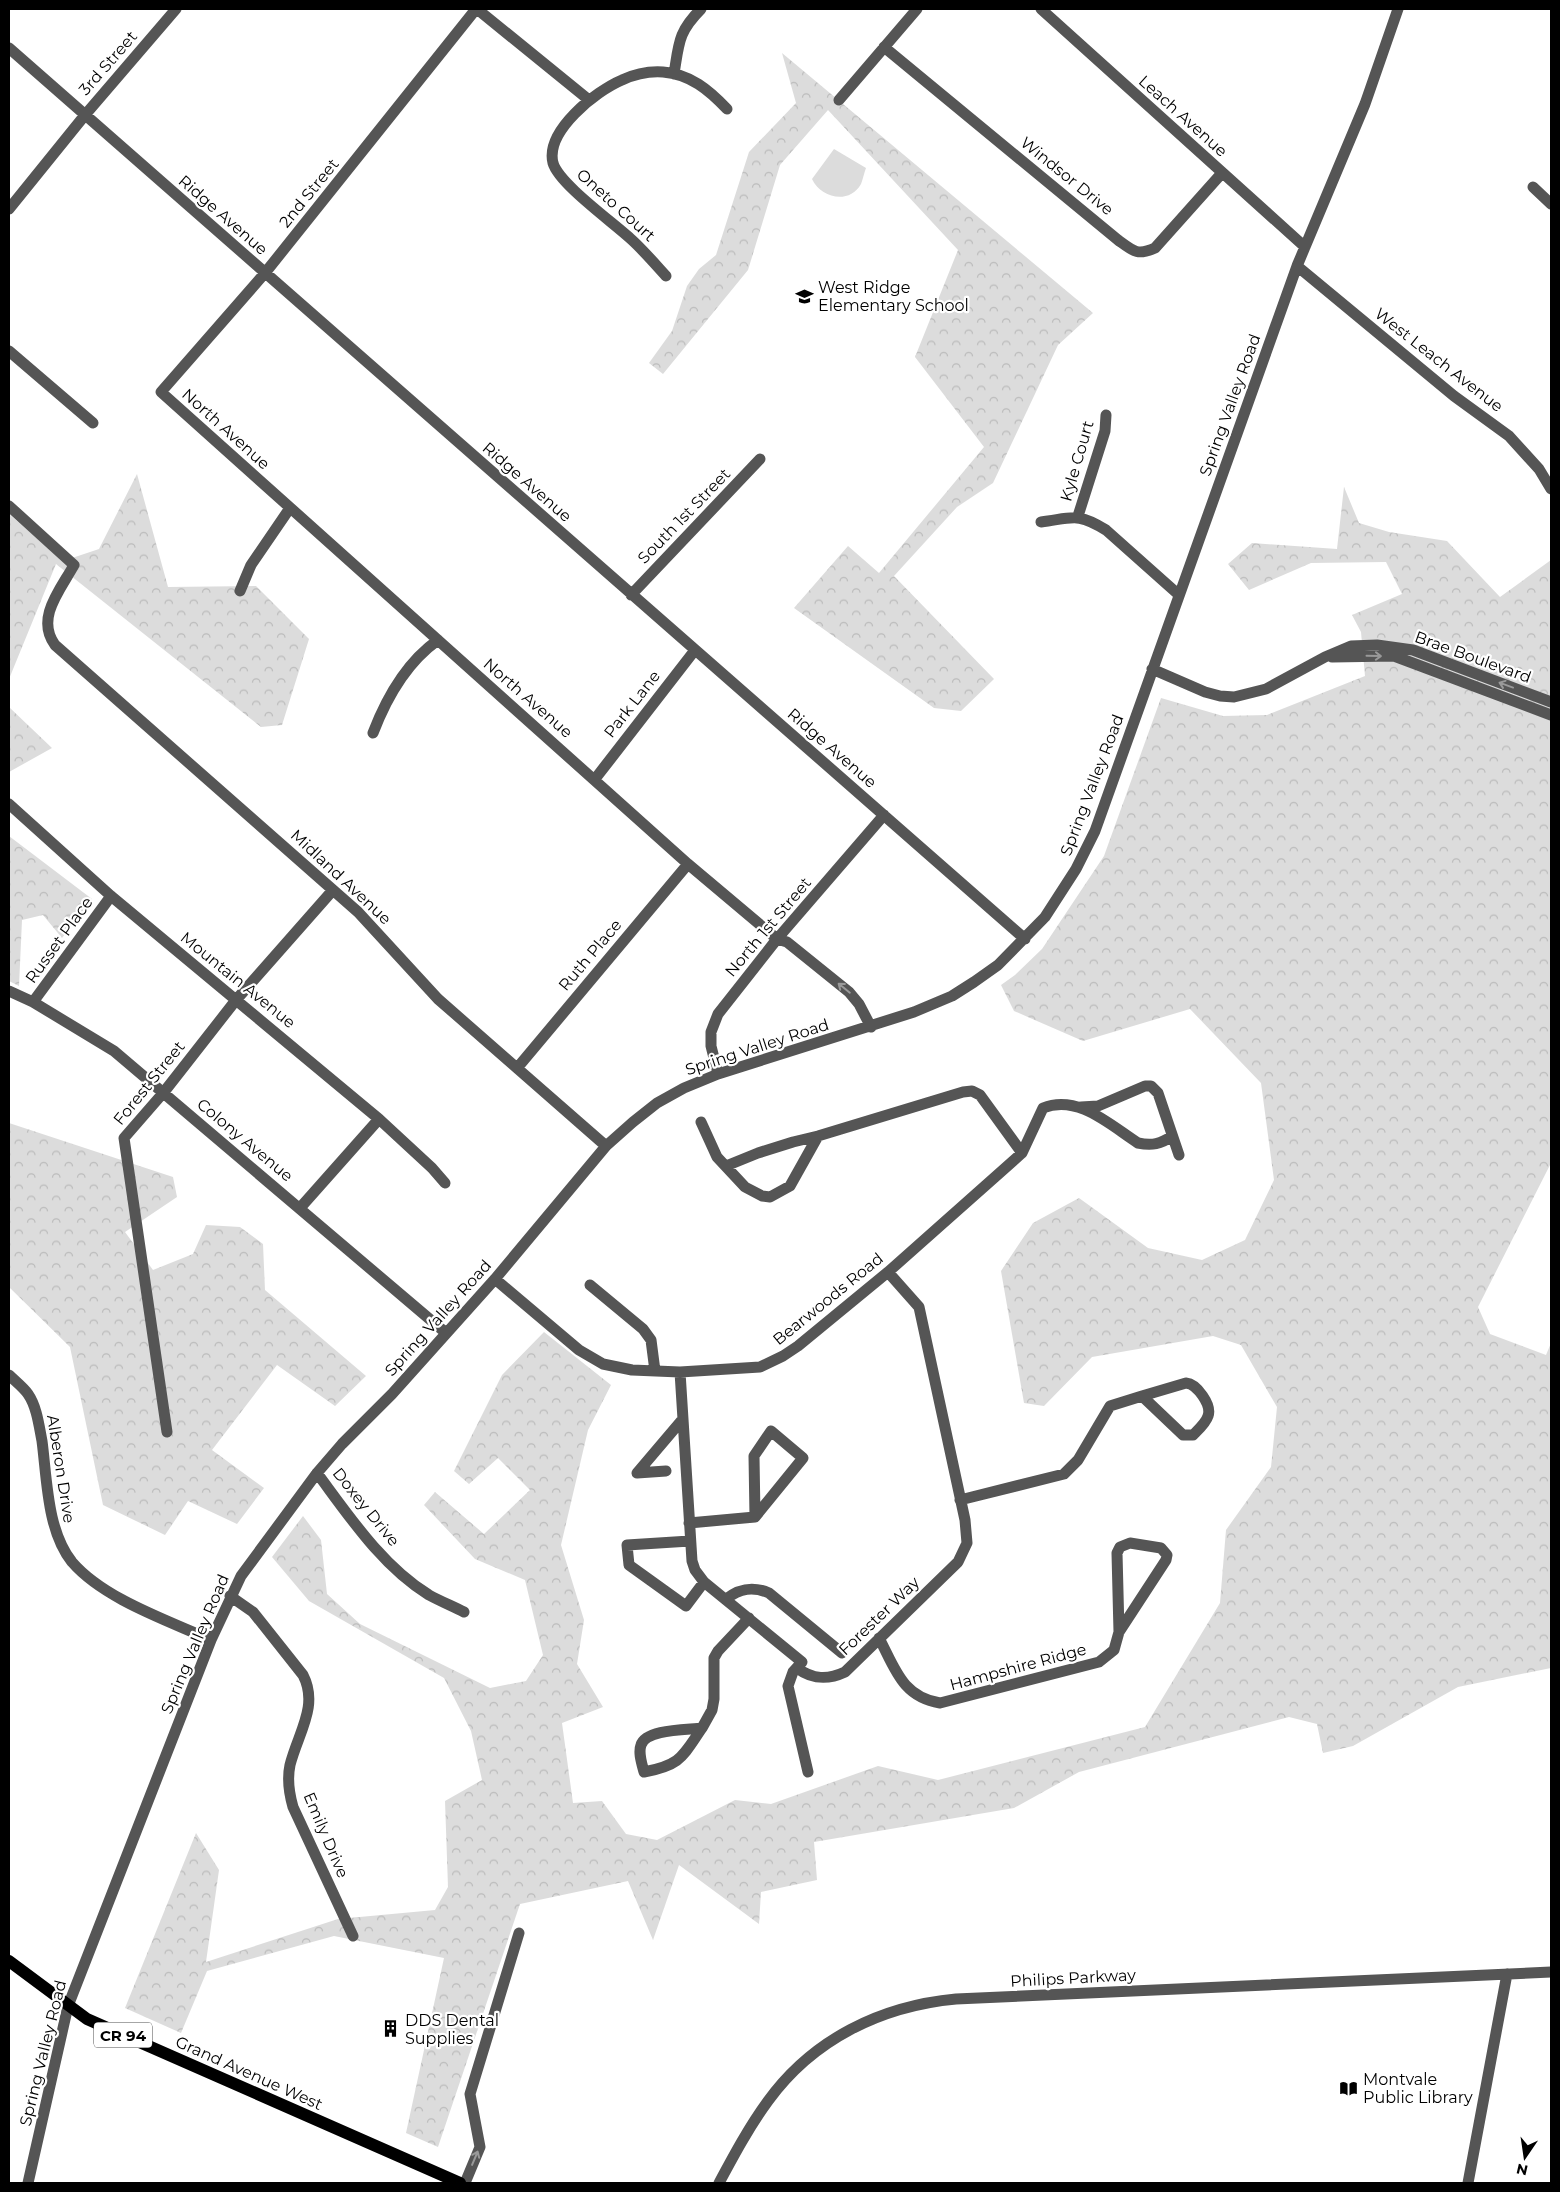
<svg xmlns="http://www.w3.org/2000/svg" width="1560" height="2192" font-family="Montserrat,sans-serif">
  <style>
    .forest { fill: url(#forest-crowns) }
    .pitch { fill: #dcdcdc }
    .lines { fill: none; stroke-linecap: round; stroke-linejoin: round }
    .minor { stroke: #555; stroke-width: 11 }
    .major { stroke: #000; stroke-width: 12 }
    .oneway { stroke: #999 }
    .labels { text-anchor: middle; dominant-baseline: central; stroke-width: 4.5; stroke-linejoin: round; paint-order: stroke }
    .shield { fill: #fff; stroke: #4c4c4c; stroke-width: 1 }
    .shield-label { font-size: 15px; font-weight: bold; fill: #000 }
    .street-label { font-size: 16px; fill: #000; stroke: #fff }
    .poi-label { font-size: 16px; fill: #000; stroke: #fff; text-anchor: start }
  </style>
  <defs>
    <pattern id="forest-crowns" width="20" height="18" patternUnits="userSpaceOnUse" patternTransform="scale(1.25)"><rect width="20" height="18" fill="#dcdcdc"/><path d="M2 6a3 3 0 1 1 6 0M12 15a3 3 0 1 1 6 0" fill="none" stroke="#bbb"/></pattern>
  </defs>
  <rect width="100%" height="100%" fill="#fff"/>
  <path class="forest" d="M782,53L1093,313L1058,345L993,483L957,507L894,576L994,679L961,711L934,708L794,608L848,546L879,573L984,447L915,357L958,250L828,110L780,165L748,270L663,374L649,363L672,331L687,286L699,269L716,255L749,152L796,103Z
    M137,474L168,587L256,586L309,639L282,725L261,727L56,564L9,679V514L63,561L99,549Z
    M1344,487L1359,523L1389,532L1447,541L1500,597L1551,560V1163L1478,1307L1490,1334L1546,1355L1551,1343V1668L1458,1687L1353,1746L1323,1753L1317,1724L1289,1717L1079,1772L1014,1808L814,1842L817,1880L761,1892L759,1924L679,1865L653,1940L628,1881L520,1904L438,2147L406,2133L444,1958L334,1936L207,1971L181,2033L125,2008L196,1833L219,1870L206,1962L338,1919L435,1910L448,1887L445,1801L482,1780L471,1731L444,1678L309,1601L272,1557L303,1516L321,1540L327,1594L360,1624L490,1688L526,1681L543,1655L525,1580L475,1559L424,1505L435,1492L484,1534L530,1490L498,1458L469,1484L454,1471L502,1375L544,1332L611,1385L588,1430L561,1545L584,1620L577,1664L603,1707L562,1723L573,1803L602,1801L626,1834L657,1840L735,1800L771,1804L878,1766L938,1780L1145,1727L1220,1603L1226,1530L1271,1467L1277,1407L1241,1345L1213,1336L1092,1357L1044,1406L1024,1403L1001,1271L1033,1223L1079,1198L1148,1248L1202,1260L1245,1240L1274,1180L1261,1083L1190,1009L1083,1041L1014,1011L1001,985L1015,975L1042,949L1104,856L1161,698L1223,716L1267,715L1365,676L1361,632L1352,615L1402,594L1386,562L1311,563L1249,590L1228,564L1252,543L1337,549Z
    M9,707L52,748L9,772Z
    M9,836L92,899L62,938L43,915L22,920L19,986L9,981Z
    M9,1123L173,1177L177,1197L125,1232L153,1270L193,1254L206,1225L240,1227L263,1244L265,1290L366,1376L335,1406L277,1365L212,1450L264,1488L237,1524L188,1501L165,1535L103,1505L70,1347L9,1287Z"/>
  <path class="pitch" d="M834,149L866,168C864,173 863,179 861,184C849,205 821,198 812,179Z"/>
  <g class="lines">
    <path class="minor" d="M476,9L265,273L161,392L688,864L777,939L787,942L849,992L859,1004L871,1027
      M477,9L589,100
      M1041,9L1305,247
      M884,47L1118,240C1133,251 1137,256 1155,248L1222,173
      M9,48L1025,939
      M674,74C679,43 678,32 701,9
      M839,100L917,9
      M1533,187L1551,204
      M9,209L85,115L176,9
      M1297,266L1454,396L1509,436L1539,469L1551,489
      M666,276C655,264 644,251 632,240C614,223 559,184 553,163C545,131 596,91 622,80C635,74 649,71 663,72C690,74 709,90 727,109
      M9,351L93,423
      M9,506L74,565C61,589 35,618 55,645L358,912L438,999L606,1146
      M1078,516L1105,431L1106,415
      M1041,522C1073,518 1077,512 1106,530L1179,595
      M240,591L251,565L290,508
      M631,595L760,459
      M1332,657L1394,656L1551,715
      M1152,669L1205,692L1220,696L1234,697L1266,689L1325,657L1351,646L1377,645L1413,650L1551,702
      M373,733C386,699 407,662 438,640
      M595,779L695,650
      M9,804L111,896L379,1119L432,1168L445,1183
      M9,991L33,1002L114,1051L446,1333
      M33,1002L111,896
      M518,1067L688,864
      M718,1074L711,1046V1032L718,1014L777,939L884,815
      M1081,1107L1098,1106L1145,1086H1151L1158,1093L1179,1155
      M701,1122L717,1157L745,1187L762,1196L770,1197L790,1186L818,1136
      M726,1166L758,1153L793,1142L818,1136L963,1092L972,1091L980,1095L1022,1153
      M300,1208L379,1119
      M495,1279L579,1350L603,1364L632,1370L680,1372L760,1367L783,1356L798,1346L888,1272L1022,1153L1043,1108C1078,1094 1110,1125 1138,1143C1152,1146 1161,1144 1172,1136
      M590,1285L643,1329L651,1340L655,1371
      M680,1372L692,1561L695,1570L704,1582L802,1662L793,1672L788,1686L808,1772
      M9,1375C15,1381 23,1387 28,1394C37,1407 39,1426 42,1441C47,1479 47,1531 72,1562C104,1599 167,1620 211,1640
      M1186,1383C1197,1384 1212,1405 1208,1416C1206,1423 1198,1430 1193,1435H1183L1142,1396Z
      M771,1431L803,1458L755,1517L754,1456Z
      M167,1432L124,1138L164,1092L236,1000L333,890
      M666,1471L637,1473L682,1420
      M317,1473C349,1516 382,1566 429,1595C440,1601 452,1606 464,1612
      M960,1500L1064,1474L1078,1460L1110,1406L1142,1396
      M689,1523L755,1517
      M690,1541L627,1545L629,1565L686,1606L704,1582
      M1130,1543L1161,1548L1167,1555L1166,1560L1119,1632L1117,1553L1120,1547Z
      M230,1596L253,1612L303,1675C319,1706 298,1733 290,1765C287,1779 289,1793 293,1807L353,1936
      M726,1599C740,1588 753,1586 769,1593L842,1653
      M879,1638C895,1668 902,1697 940,1703L1099,1662L1114,1650L1119,1632
      M797,1668C813,1680 828,1680 845,1672L958,1562L967,1543L965,1520L919,1307L888,1272
      M702,1728C682,1757 681,1765 644,1772C642,1764 638,1753 641,1745C646,1729 687,1730 702,1728Z
      M702,1728L712,1710L714,1699V1658L718,1651L749,1618
      M28,2183L68,2006L211,1640L241,1576L317,1473L342,1444L392,1394L495,1279L606,1146L633,1122L657,1103L684,1088L718,1074L914,1012L952,996L974,982L998,965L1045,917L1076,869L1095,831L1297,266L1365,104L1398,9
      M465,2183L480,2147L470,2094L519,1933
      M719,2183C734,2155 749,2127 768,2101C813,2039 881,2006 956,1999L1551,1972
      M1468,2183L1507,1974"/>
    <path class="major" d="M9,1961L87,2019L460,2183"/>
  </g>
  <defs><path id="oneway-shaft" d="M-6 0H5M1.5-3L5.5 0L1.5 3" fill="none" stroke-width="1.6" stroke-linecap="round" stroke-linejoin="round" transform="scale(1.25)"/></defs>
  <g class="oneway">
    <use href="#oneway-shaft" transform="translate(1374 656) rotate(1)"/>
    <use href="#oneway-shaft" transform="translate(1506 685) rotate(-160)"/>
    <use href="#oneway-shaft" transform="translate(844 988) rotate(-141)"/>
    <use href="#oneway-shaft" transform="translate(475 2158) rotate(-67)"/>
  </g>
  <defs>
    <symbol id="school-bare" viewBox="-9 -9 18 18"><path d="M0-5L7-2L0 1L-7-2ZM-4 1L0 2.5L4 1V4Q0 6-4 4Z" fill="#000" stroke="#fff" stroke-width="2.5" paint-order="stroke"/></symbol>
    <symbol id="building-bare" viewBox="-9 -9 18 18"><path d="M-4-6H4V6H1V3H-1V6H-4ZM-2.5-4.3h1.7v1.8h-1.7ZM.8-4.3h1.7v1.8H.8ZM-2.5-1h1.7V.8h-1.7ZM.8-1h1.7V.8H.8Z" fill="#000" stroke="#fff" stroke-width="2.5" paint-order="stroke"/></symbol>
    <symbol id="library-bare" viewBox="-9 -9 18 18"><path d="M-6-4Q-3-5.5-.7-3.5V5Q-3 3-6 4ZM6-4Q3-5.5 .7-3.5V5Q3 3 6 4Z" fill="#000" stroke="#fff" stroke-width="2.5" paint-order="stroke"/></symbol>
  </defs>
  <g fill-rule="evenodd">
    <use href="#school-bare" x="792" y="284" width="25" height="25"/>
    <use href="#building-bare" x="378" y="2016" width="25" height="25"/>
    <use href="#library-bare" x="1336" y="2076" width="25" height="25"/>
  </g>
  <g class="labels">
    <rect class="shield" x="94" y="2022.5" width="58" height="25" rx="4"/>
    <g class="shield-label">
      <text x="123" y="2035">CR 94</text>
    </g>
    <g class="street-label">
      <text transform="translate(108 63) rotate(-49)">3rd Street</text>
      <text transform="translate(1183 116) rotate(42)">Leach Avenue</text>
      <text transform="translate(1067 176) rotate(39)">Windsor Drive</text>
      <text transform="translate(309 193) rotate(-51)">2nd Street</text>
      <text transform="translate(616 205) rotate(42)">Oneto Court</text>
      <text transform="translate(223 215) rotate(41)">Ridge Avenue</text>
      <text transform="translate(1439 360) rotate(38)">West Leach Avenue</text>
      <text transform="translate(1230 405) rotate(-70)">Spring Valley Road</text>
      <text transform="translate(226 429) rotate(42)">North Avenue</text>
      <text transform="translate(1077 461) rotate(-74)">Kyle Court</text>
      <text transform="translate(527 482) rotate(41)">Ridge Avenue</text>
      <text transform="translate(684 516) rotate(-46)">South 1st Street</text>
      <text transform="translate(1473 657) rotate(20)">Brae Boulevard</text>
      <text transform="translate(528 698) rotate(41)">North Avenue</text>
      <text transform="translate(632 704) rotate(-52)">Park Lane</text>
      <text transform="translate(832 748) rotate(41)">Ridge Avenue</text>
      <text transform="translate(1092 785) rotate(-69)">Spring Valley Road</text>
      <text transform="translate(341 877) rotate(43)">Midland Avenue</text>
      <text transform="translate(768 927) rotate(-50)">North 1st Street</text>
      <text transform="translate(59 940) rotate(-54)">Russet Place</text>
      <text transform="translate(590 955) rotate(-50)">Ruth Place</text>
      <text transform="translate(238 980) rotate(39)">Mountain Avenue</text>
      <text transform="translate(757 1047) rotate(-18)">Spring Valley Road</text>
      <text transform="translate(149 1083) rotate(-51)">Forest Street</text>
      <text transform="translate(245 1140) rotate(40)">Colony Avenue</text>
      <text transform="translate(828 1299) rotate(-39)">Bearwoods Road</text>
      <text transform="translate(438 1318) rotate(-48)">Spring Valley Road</text>
      <text transform="translate(61 1469) rotate(81)">Alberon Drive</text>
      <text transform="translate(366 1507) rotate(51)">Doxey Drive</text>
      <text transform="translate(879 1616) rotate(-44)">Forester Way</text>
      <text transform="translate(195 1644) rotate(-67)">Spring Valley Road</text>
      <text transform="translate(1018 1667) rotate(-15)">Hampshire Ridge</text>
      <text transform="translate(326 1835) rotate(67)">Emily Drive</text>
      <text transform="translate(1073 1978) rotate(-3)">Philips Parkway</text>
      <text transform="translate(43 2053) rotate(-76)">Spring Valley Road</text>
      <text transform="translate(249 2073) rotate(24)">Grand Avenue West</text>
    </g>
    <g class="poi-label">
      <text x="818" y="287">West Ridge<tspan x="818" dy="18">Elementary School</tspan></text>
      <text x="405" y="2020">DDS Dental<tspan x="405" dy="18">Supplies</tspan></text>
      <text x="1363" y="2079">Montvale<tspan x="1363" dy="18">Public Library</tspan></text>
    </g>
  </g>
  <rect width="1560" height="2192" fill="none" stroke="#000000" stroke-width="20"/>
  <g transform="translate(1525 2157) rotate(193)" stroke="#ffffff" stroke-width="4" paint-order="stroke">
  <path d="M0-4L9 19L0 12L-9 19Z" fill="#000000"/>
  <text y="-8" font-size="14" font-weight="bold" text-anchor="middle" fill="#000000">N</text>
  </g>
</svg>
